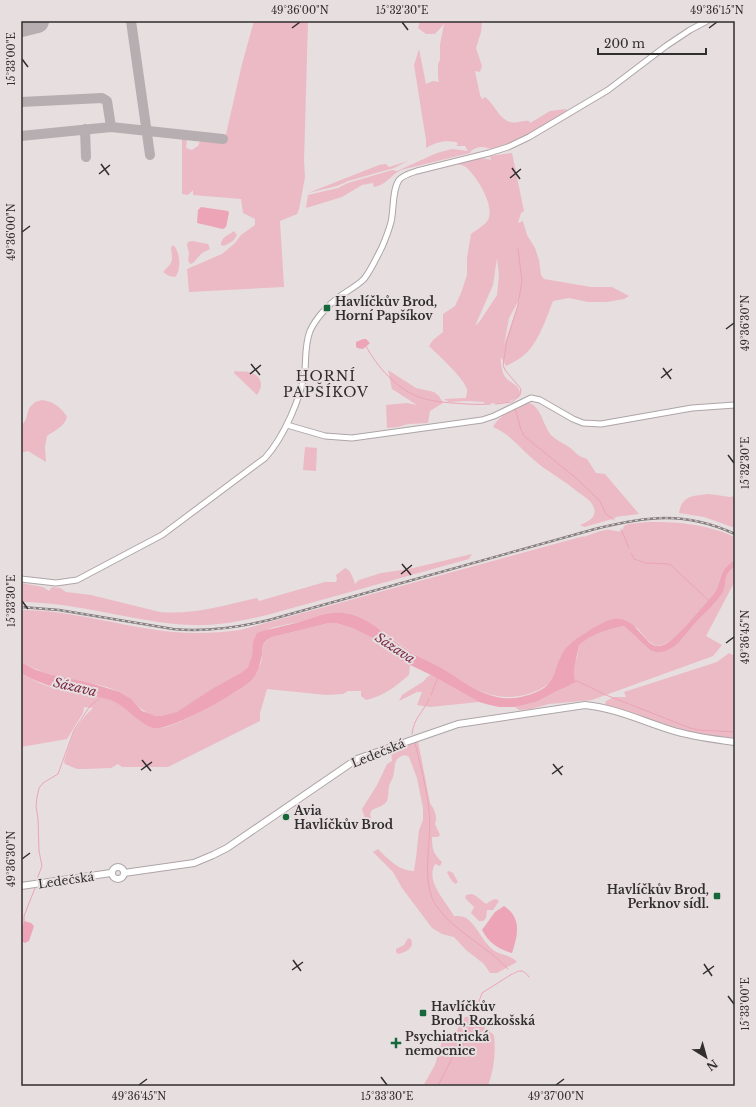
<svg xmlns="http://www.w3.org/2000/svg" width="756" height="1107" font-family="'Libre Baskerville',serif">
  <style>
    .green { fill: #ebbac5; fill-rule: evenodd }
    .water { fill: #eca4b6 }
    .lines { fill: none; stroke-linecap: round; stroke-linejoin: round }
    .stream { stroke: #eca4b6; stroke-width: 1 }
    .taxiway { stroke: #b6aeb0; stroke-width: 10 }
    .runway { stroke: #b6aeb0; stroke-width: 24 }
    .minor-casing { stroke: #ada5a7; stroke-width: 7 }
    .major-casing { stroke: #ada5a7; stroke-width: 8 }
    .minor { stroke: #fff; stroke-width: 5 }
    .major { stroke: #fff; stroke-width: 6 }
    .rail-casing { stroke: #857f80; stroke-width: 2.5 }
    .rail { stroke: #e7dee0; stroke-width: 1; stroke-dasharray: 3; stroke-linecap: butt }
    .ticks { fill: none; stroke: #312e2f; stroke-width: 1.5 }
    .poi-dot { fill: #156839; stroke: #e7dee0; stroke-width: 1.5 }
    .labels { text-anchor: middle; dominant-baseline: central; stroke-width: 4; stroke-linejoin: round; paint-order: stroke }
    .poi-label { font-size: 12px; font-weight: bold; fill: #312e2f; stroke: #e7dee0; text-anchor: start }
    .street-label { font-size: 12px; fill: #312e2f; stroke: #e7dee0 }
    .water-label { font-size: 13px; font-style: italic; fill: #772541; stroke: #e7dee0 }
    .quarter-label { font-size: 14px; letter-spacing: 1px; fill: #312e2f; stroke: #e7dee0 }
    .neatline { fill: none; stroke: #312e2f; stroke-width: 1.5 }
    .ticks-label { font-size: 10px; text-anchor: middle; fill: #312e2f }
  </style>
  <rect width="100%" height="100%" fill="#e7dee0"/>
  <path class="green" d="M254,21H308L304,161L305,177L299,209L297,214L280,221L284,287L189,292L187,269L222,254L235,243L241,235L255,225V219L243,213L241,199L193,195V190L188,195L182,194V139H187L186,148L192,150L198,146L201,139L224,143L242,64Z
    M420,21H482L481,32L476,48L482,66L480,72L475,71L480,95L482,99L485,97C494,103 498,118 510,122C517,124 523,120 529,121L530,123L550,111L566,109L567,110C544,127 518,142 491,149C484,146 477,146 471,151L470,153L401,170C389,176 388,184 374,187L373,183L362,185L342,197L306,208L308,195L338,188L348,183L392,170L397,171L437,153L452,149L468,151L465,146H456L458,144L456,142C444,140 436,142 426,148V140L414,65L419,49L426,84L433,81L439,82L438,77V64L440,60V45L444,24L435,34H426L418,28Z
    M512,153L524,211L521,213L518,223L523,221L527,235L535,248L539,260L541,275L544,279L591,287H612L629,296L624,299L607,302H588L569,298L553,301C546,319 538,344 523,356C518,360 512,363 506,366L501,357C500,363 502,373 506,378C512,384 523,387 519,397L508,402L485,404L484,402L468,401L449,402L444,399L466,398C466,394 468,392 467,389C462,376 439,356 429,346L433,340L443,332V314L455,306L461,293L467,275V258L471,234C476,230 484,226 488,220C495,206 478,179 468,169C466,166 461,165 457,164C468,157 479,157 491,160L490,156ZM497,258L499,275L497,295L480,321L475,326L493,285ZM520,298V299L504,345L509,318Z
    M408,161L394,168L348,181L337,186L308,193L379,165L386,164L389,167Z
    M234,231L237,235L233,241L224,246L221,245C221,237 229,235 234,231Z
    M192,241L208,244L210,249L202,253L193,263L190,264L188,260L189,253L187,245L188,242Z
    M173,245C180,250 182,270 175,277L169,276L163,272C173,261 173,263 171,248Z
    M388,370L416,388L434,392L439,396L443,403L430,411L428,423L408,424L398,427L387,428L386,405L407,403L417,405L392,389Z
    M235,371C240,372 244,371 249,372C262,376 264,385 257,395L234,373Z
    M42,400C53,401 62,408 67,417C65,426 54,431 47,436L45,447L46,462L28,451L21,453V427L26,419L29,408L35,402Z
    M525,402C541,403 542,424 551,435C556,440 563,443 569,447C577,453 577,456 587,459L596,473L605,474L639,514L615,517L616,518L584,527L580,525C587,522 597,518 594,508C591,499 581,495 574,489C561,478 546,471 534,460C520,448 510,434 493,427C498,416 515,408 525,402Z
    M305,447L317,448L316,471L303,470Z
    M709,494L730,497L735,496V528L704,517L679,513C682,495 693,496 709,494Z
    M648,522C681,522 705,524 735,537V560C717,571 723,580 714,594C704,604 669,652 655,645C645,641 643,633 637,628C630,625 617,622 610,620L585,633L550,683C525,701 496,701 470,686C462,682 454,676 446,672C430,662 412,654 397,642C382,631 364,615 344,613C328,612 314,618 299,622C291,624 274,626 267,630C262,632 257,638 253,642C253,650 253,661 247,668C238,678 222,683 211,690C200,697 189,706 178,712C172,715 164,717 157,716C141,714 134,699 120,692C98,682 74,682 52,675C41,672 31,667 21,662V610C72,610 122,627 173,632C196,634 218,633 240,630L584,536L583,537C590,535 598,531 606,530C612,529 614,532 622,531L624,526L628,524Z
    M472,554L469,559L267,615C242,621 218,626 192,625C135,623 79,602 21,602V583L43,587L49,591L52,587L60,588L66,592L91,595L160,612C193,615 225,605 257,598L259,601L325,582H336L337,579L336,575L345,568C351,570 353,578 355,584L359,580L381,573L409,569Z
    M735,567V581L706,636L722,645L713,656L592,700L549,704L531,709L519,710L515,707L536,702L559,690L564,688L573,676L575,662L577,657L579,645C592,634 608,629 624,626L650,650L681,640L685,636L699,619L721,595L725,576L728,571Z
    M329,623H336L352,628L377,640L400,660L410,665L409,675C396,686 384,696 366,700L361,696V691H348L343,694L326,695L267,689L260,713V721L168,767H122L118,764L111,768L85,769H77L65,764L64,761L74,731L85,716L93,708L84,707L83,713L67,739L21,747V673C31,679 40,684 51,687C71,693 92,693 111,700C127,706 139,725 154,728C170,731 204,709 218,701C224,697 231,695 237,691C242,687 259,668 261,663C264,651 258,645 272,637Z
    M729,653L735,656V738L700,734L674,727L605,705L606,701L614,697H626L624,692L717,662Z
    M431,675L479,702L430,707L417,705L422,692H417L399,701L402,695L424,681L427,677Z
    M418,741L430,803C434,809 438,816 435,824L440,835L438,837H432C432,848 433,854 442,862L440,866L435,864C425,882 446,901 454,916C458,916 463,916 466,918C476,924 482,941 492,949C500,956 510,954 517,962L497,973H490L484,964L466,950L454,937L442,934L432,928L402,888L393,872L373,852L378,849C388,859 399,871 414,871L416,858L419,830L423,820V808L417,778L409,757L405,755C392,758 396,767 393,777C392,780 390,782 389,786C388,791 389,796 387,801C383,807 376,807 371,811L370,815L371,817L369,825H367L362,809L377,785L387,764L392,761L391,750Z
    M449,871L453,873L458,882L455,884C451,880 449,877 447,872Z
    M472,894L476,896L486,904L492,900L496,899L499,901L493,910H487L486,918L483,921H479L471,913L474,907L465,898L466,895Z
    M408,938L411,939C415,948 406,952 398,954L396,952V949L404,945Z
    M470,1016L494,1035C496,1052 494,1069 488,1086H423L435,1065L444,1035L456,1032L465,1017Z"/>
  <path class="water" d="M201,207L228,211L229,213L226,227L223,229L197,223L198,210Z
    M363,339H366L370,343L363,349L357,348L356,346V342Z
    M735,560V567C720,575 729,584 721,595C715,603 707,611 700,618C687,631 672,660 650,650L624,626C608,629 592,634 579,645C577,657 572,669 575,682L564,688L559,690L536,702L515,707H499L490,705L479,702L431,675L400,660L377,640L352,628L336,623H329L272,637C269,639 266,640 265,642C262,645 262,650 262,654C260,665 257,676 248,683C235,694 169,732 153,728C136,723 126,704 107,699C77,691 49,690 21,673V662L36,670L52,675L90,683L120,692L131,699L142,711L156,716H162L177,712L212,689L241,673L248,667L252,656L253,642L257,633C268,629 280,627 292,624C309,620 326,611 344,613C364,615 382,631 396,642C410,653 426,660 441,668C465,682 490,704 521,697C530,695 545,690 550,682C554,677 556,669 558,663C560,659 562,653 565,649C575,638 594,627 607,621C636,609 643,649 660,646C674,644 703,605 714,594C723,580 717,571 735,560Z
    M504,906C522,918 518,935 512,953C498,949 489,943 482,930L495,912Z
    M24,921L31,923L34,926L29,941L25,943L21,941V930Z"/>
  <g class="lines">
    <path class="stream" d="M366,346C377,367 397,389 419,397C430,401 441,402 453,403C465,404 478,405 490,404
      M495,404L512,402L520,395L521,389L505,370L503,365L507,340L518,305L522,281L518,249
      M515,408L521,430L524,436L576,478L600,501L606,514L614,520
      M621,529L629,548
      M631,553L634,559L646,563L668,564L671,565L708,600
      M574,682L577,681L606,695L690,728L699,730L735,732
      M431,695L438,677
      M412,734C414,717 423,713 429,699
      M415,743C420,765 427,788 429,811C433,840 419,882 437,907C455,932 487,946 508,969
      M37,879L42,866L39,851L38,819L36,806L37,797L39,788L43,783L58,774L74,730L90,706L101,697
      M24,922V916L35,888
      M513,974C520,969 524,970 529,977
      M438,1086L453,1056L464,1043L482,993L512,974"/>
    <path class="taxiway" d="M131,21L150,155
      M21,102L102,98L107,101L111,127
      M85,129L86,157
      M21,136L111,127L223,139"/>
    <path class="runway" d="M21,25L37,21"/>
    <defs>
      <path id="minor" d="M287,425L325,436L352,438L482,420L494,416L531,398L540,400L573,419L583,423L601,424L692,408L735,405
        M21,579L56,583L77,580L162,535L265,458C284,437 301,398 305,370C306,357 305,344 310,331C316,318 328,305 339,297C347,291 357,286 364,279C371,270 377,257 382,247C385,240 389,230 391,222C394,210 392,190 399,180C403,175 411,173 417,171L489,153L508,147L529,137L608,90L666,46L690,30L707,21"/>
      <path id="major" d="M112 873a6 6 0 1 1 12 0a6 6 0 1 1-12 0Z
        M124,873L194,863L213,855L227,848L357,759L458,724L585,705C615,708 642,721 671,730C692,737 713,739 735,742
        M21,886L111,873"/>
    </defs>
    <use href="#minor" class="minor-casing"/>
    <use href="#major" class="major-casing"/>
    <use href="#minor" class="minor"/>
    <use href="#major" class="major"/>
    <defs>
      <path id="rail" d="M21,607L59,610L173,629C206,632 236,628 269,620L595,529C647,516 685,511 735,534"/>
    </defs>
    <use href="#rail" class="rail-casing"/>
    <use href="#rail" class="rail"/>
  </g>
  <path class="ticks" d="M402,22L408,30M292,28L300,22M709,28L717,22M22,59L28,67M101,164L109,175M512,168L520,179M99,174L110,165M510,178L521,169M22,232L30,226M726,329L734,323M251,364L260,375M663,368L671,379M250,374L261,365M661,378L672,369M728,455L734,463M402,564L411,575M401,574L412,565M22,601L28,609M726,643L734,637M142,760L151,771M553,764L562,775M141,770L152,762M552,774L563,766M22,859L30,853M293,960L301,971M704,964L712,976M292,970L303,962M703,974L714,966M728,996L734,1004M381,1077L387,1085M139,1085L147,1079M556,1085L564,1079"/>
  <g class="poi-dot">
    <rect x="323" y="304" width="8" height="8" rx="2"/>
    <circle cx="286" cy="817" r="4"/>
    <rect x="713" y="892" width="8" height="8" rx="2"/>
    <rect x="419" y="1009" width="8" height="8" rx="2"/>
    <path d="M394 1037h4v4h4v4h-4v4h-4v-4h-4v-4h4z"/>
  </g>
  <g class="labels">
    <g class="poi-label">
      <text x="335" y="301">Havlíčkův Brod,<tspan x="335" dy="14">Horní Papšíkov</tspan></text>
      <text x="294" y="810">Avia<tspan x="294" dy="14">Havlíčkův Brod</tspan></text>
      <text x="709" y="889" text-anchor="end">Havlíčkův Brod,<tspan x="709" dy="14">Perknov sídl.</tspan></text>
      <text x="431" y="1006">Havlíčkův<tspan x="431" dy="14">Brod, Rozkošská</tspan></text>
      <text x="405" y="1036">Psychiatrická<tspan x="405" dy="14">nemocnice</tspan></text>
    </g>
    <g class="street-label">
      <text transform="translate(378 753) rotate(-22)">Ledečská</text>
      <text transform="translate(66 880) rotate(-8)">Ledečská</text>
    </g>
    <g class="water-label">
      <text transform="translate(395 648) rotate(33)">Sázava</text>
      <text transform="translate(75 687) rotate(13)">Sázava</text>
    </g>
    <g class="quarter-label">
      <text x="326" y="376">HORNÍ<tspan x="326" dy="16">PAPŠÍKOV</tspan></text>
    </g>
  </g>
  <rect width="756" height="1107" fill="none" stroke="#e7dee0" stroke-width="44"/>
  <g transform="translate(706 1057) rotate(143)" stroke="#e7dee0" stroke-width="3" paint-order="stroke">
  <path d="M0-3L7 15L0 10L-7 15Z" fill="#312e2f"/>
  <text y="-6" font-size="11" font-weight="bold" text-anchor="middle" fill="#312e2f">N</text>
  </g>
  <path d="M598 48v6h108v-6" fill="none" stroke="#312e2f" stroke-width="2"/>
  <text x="604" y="48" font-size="12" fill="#312e2f" stroke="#e7dee0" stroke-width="3" paint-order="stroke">200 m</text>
  <rect x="22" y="22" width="712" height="1063" class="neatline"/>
  <g class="ticks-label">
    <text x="300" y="14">49°36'00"N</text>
    <text x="402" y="14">15°32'30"E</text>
    <text x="717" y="14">49°36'15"N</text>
    <text transform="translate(11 59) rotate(-90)" y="4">15°33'00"E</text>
    <text transform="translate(11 232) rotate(-90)" y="4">49°36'00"N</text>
    <text transform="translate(745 323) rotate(-90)" y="4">49°36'30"N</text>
    <text transform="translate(745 463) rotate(-90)" y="4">15°32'30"E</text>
    <text transform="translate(11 601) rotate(-90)" y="4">15°33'30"E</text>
    <text transform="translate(745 637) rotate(-90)" y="4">49°36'45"N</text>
    <text transform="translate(11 859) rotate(-90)" y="4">49°36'30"N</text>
    <text transform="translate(745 1004) rotate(-90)" y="4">15°33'00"E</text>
    <text x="139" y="1100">49°36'45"N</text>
    <text x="387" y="1100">15°33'30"E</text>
    <text x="556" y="1100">49°37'00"N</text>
  </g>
</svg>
